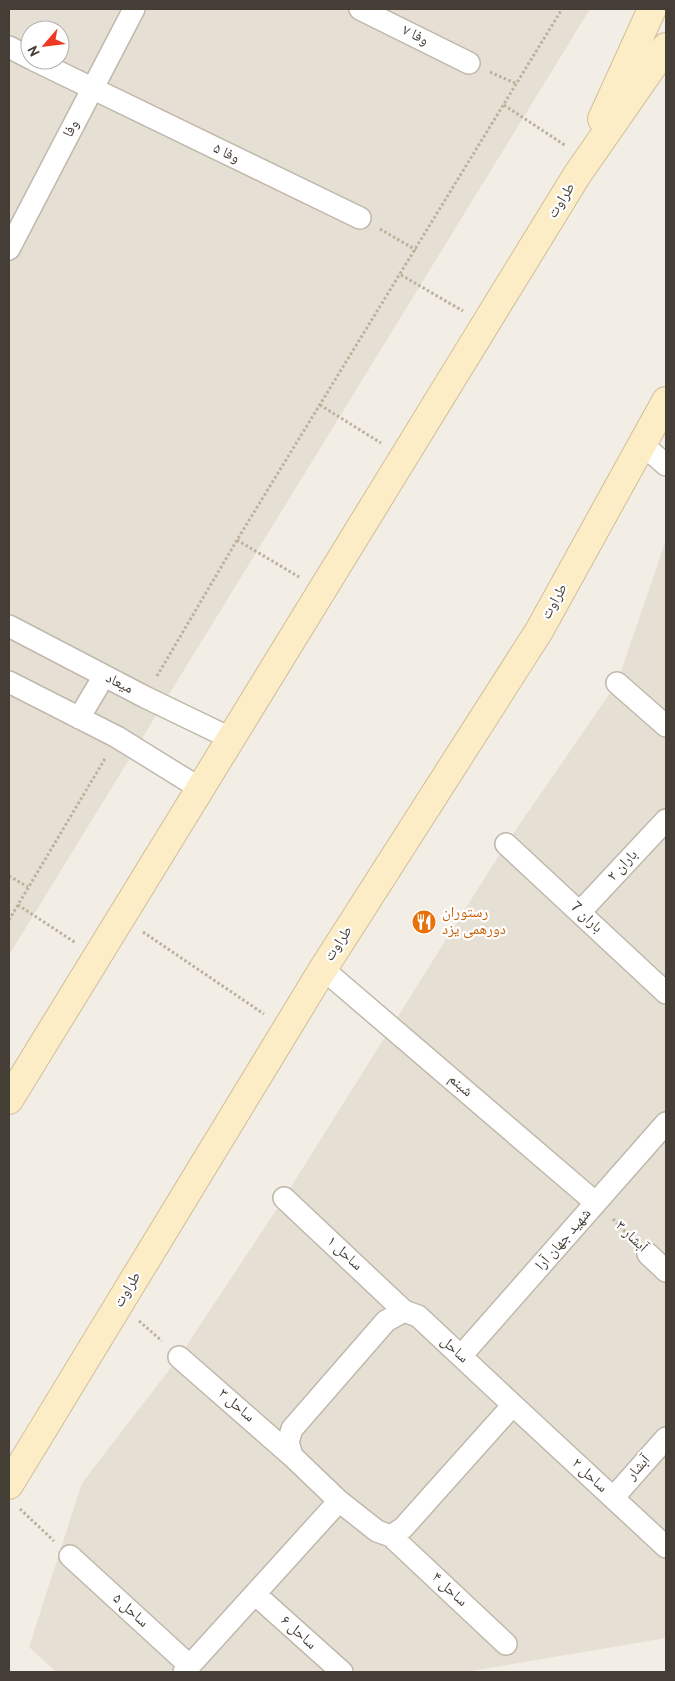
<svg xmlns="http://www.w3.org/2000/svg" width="675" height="1681" font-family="Overpass,'Noto Naskh Arabic',sans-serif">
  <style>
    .residential { fill: #e6e0d4; fill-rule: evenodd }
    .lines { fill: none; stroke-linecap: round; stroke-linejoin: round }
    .minor-casing { stroke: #c0b8ac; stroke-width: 24 }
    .secondary-casing { stroke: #d0bf98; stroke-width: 30 }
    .path { stroke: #beb09b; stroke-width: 3; stroke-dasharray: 2.5 2.5; stroke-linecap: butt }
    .minor { stroke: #fff; stroke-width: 21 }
    .secondary { stroke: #fcedc7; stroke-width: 28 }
    .labels { text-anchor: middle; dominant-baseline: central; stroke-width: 4.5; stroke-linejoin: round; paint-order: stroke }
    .street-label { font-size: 15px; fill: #443e36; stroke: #fff }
    .food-label { font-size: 15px; fill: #c56008; stroke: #fff; text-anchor: start }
  </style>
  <rect width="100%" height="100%" fill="#f2eee6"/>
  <path class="residential" d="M9,9H590L9,955ZM30,30H60V60H30Z
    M666,540V1638L465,1672H56L29,1647L82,1483L179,1357L284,1198L506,844L617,683Z"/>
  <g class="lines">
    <defs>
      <path id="minor" d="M360,9L469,63
        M9,47L30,58
        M34,60L360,218
        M9,249L134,9
        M642,444L666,465
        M9,626L145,697L230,738
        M9,682L117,737L201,789
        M617,683L666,726
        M79,718L104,676
        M506,844L666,993
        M580,912L666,820
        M323,969L596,1203
        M284,1198L404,1311
        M648,1254L666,1271
        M404,1311L418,1316L513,1405L403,1528L391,1536L377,1531L339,1501L292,1456L288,1442L292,1429L386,1321Z
        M461,1356L666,1123
        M179,1357L292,1456
        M513,1405L666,1547
        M613,1498L666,1438
        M391,1536L506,1644
        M70,1556L190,1666
        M255,1594L342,1672
        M184,1672L339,1501"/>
      <path id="secondary" d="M602,119L652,9
        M9,1100L577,175L666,47
        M9,1485L323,969L539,631L666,401"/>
    </defs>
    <use href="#minor" class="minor-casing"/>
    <use href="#secondary" class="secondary-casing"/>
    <path class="path" d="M490,72L517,84
      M504,105L566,146
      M380,229L416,250
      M401,275L463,311
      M320,405L381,443
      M237,540L299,577
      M157,676L237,540L562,9
      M9,876L28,887
      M18,905L76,943
      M9,920L106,757
      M143,932L264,1014
      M613,1219L631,1238
      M139,1321L162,1341
      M20,1509L54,1541"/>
    <use href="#minor" class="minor"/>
    <use href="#secondary" class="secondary"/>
  </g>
  <defs>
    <symbol id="restaurant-disc" viewBox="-11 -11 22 22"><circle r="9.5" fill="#e8710a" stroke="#fff"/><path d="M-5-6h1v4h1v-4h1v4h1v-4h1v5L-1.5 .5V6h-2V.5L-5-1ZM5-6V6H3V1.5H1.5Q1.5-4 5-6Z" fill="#fff"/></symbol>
  </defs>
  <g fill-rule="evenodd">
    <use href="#restaurant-disc" x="410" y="908" width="28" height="28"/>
  </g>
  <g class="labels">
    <g class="street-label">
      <text transform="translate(415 36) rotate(27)">وفا ۷</text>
      <text transform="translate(72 129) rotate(-62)">وفا</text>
      <text transform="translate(226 154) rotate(26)">وفا ۵</text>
      <text transform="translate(562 201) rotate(-58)">طراوت</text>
      <text transform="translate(555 602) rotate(-61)">طراوت</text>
      <text transform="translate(119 684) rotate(27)">میعاد</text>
      <text transform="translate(623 866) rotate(-47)">باران ۲</text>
      <text transform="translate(586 918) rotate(43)">باران 7</text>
      <text transform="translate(339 944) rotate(-57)">طراوت</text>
      <text transform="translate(460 1086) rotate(41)">شبنم</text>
      <text transform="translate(631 1237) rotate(44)">آبشار ۳</text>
      <text transform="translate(564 1240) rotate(-49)">شهید جهان آرا</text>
      <text transform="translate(344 1254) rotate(43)">ساحل ۱</text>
      <text transform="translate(128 1290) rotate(-59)">طراوت</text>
      <text transform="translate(454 1350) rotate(43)">ساحل</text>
      <text transform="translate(236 1406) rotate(41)">ساحل ۳</text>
      <text transform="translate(639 1468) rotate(-48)">آبشار</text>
      <text transform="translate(589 1476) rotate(43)">ساحل ۲</text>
      <text transform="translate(449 1590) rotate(43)">ساحل ۴</text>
      <text transform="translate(130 1611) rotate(42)">ساحل ۵</text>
      <text transform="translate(298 1633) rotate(42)">ساحل ۶</text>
    </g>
    <g class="food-label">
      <text x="442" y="913">رستوران<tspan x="442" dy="17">دورهمی یزد</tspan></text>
    </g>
  </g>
  <rect width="675" height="1681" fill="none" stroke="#443e36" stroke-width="20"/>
  <g transform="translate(45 45) rotate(242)"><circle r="24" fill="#ffffff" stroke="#b4b2af"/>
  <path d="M0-4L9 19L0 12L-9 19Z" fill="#ef3821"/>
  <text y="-8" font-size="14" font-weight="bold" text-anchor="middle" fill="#443e36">N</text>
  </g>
</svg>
